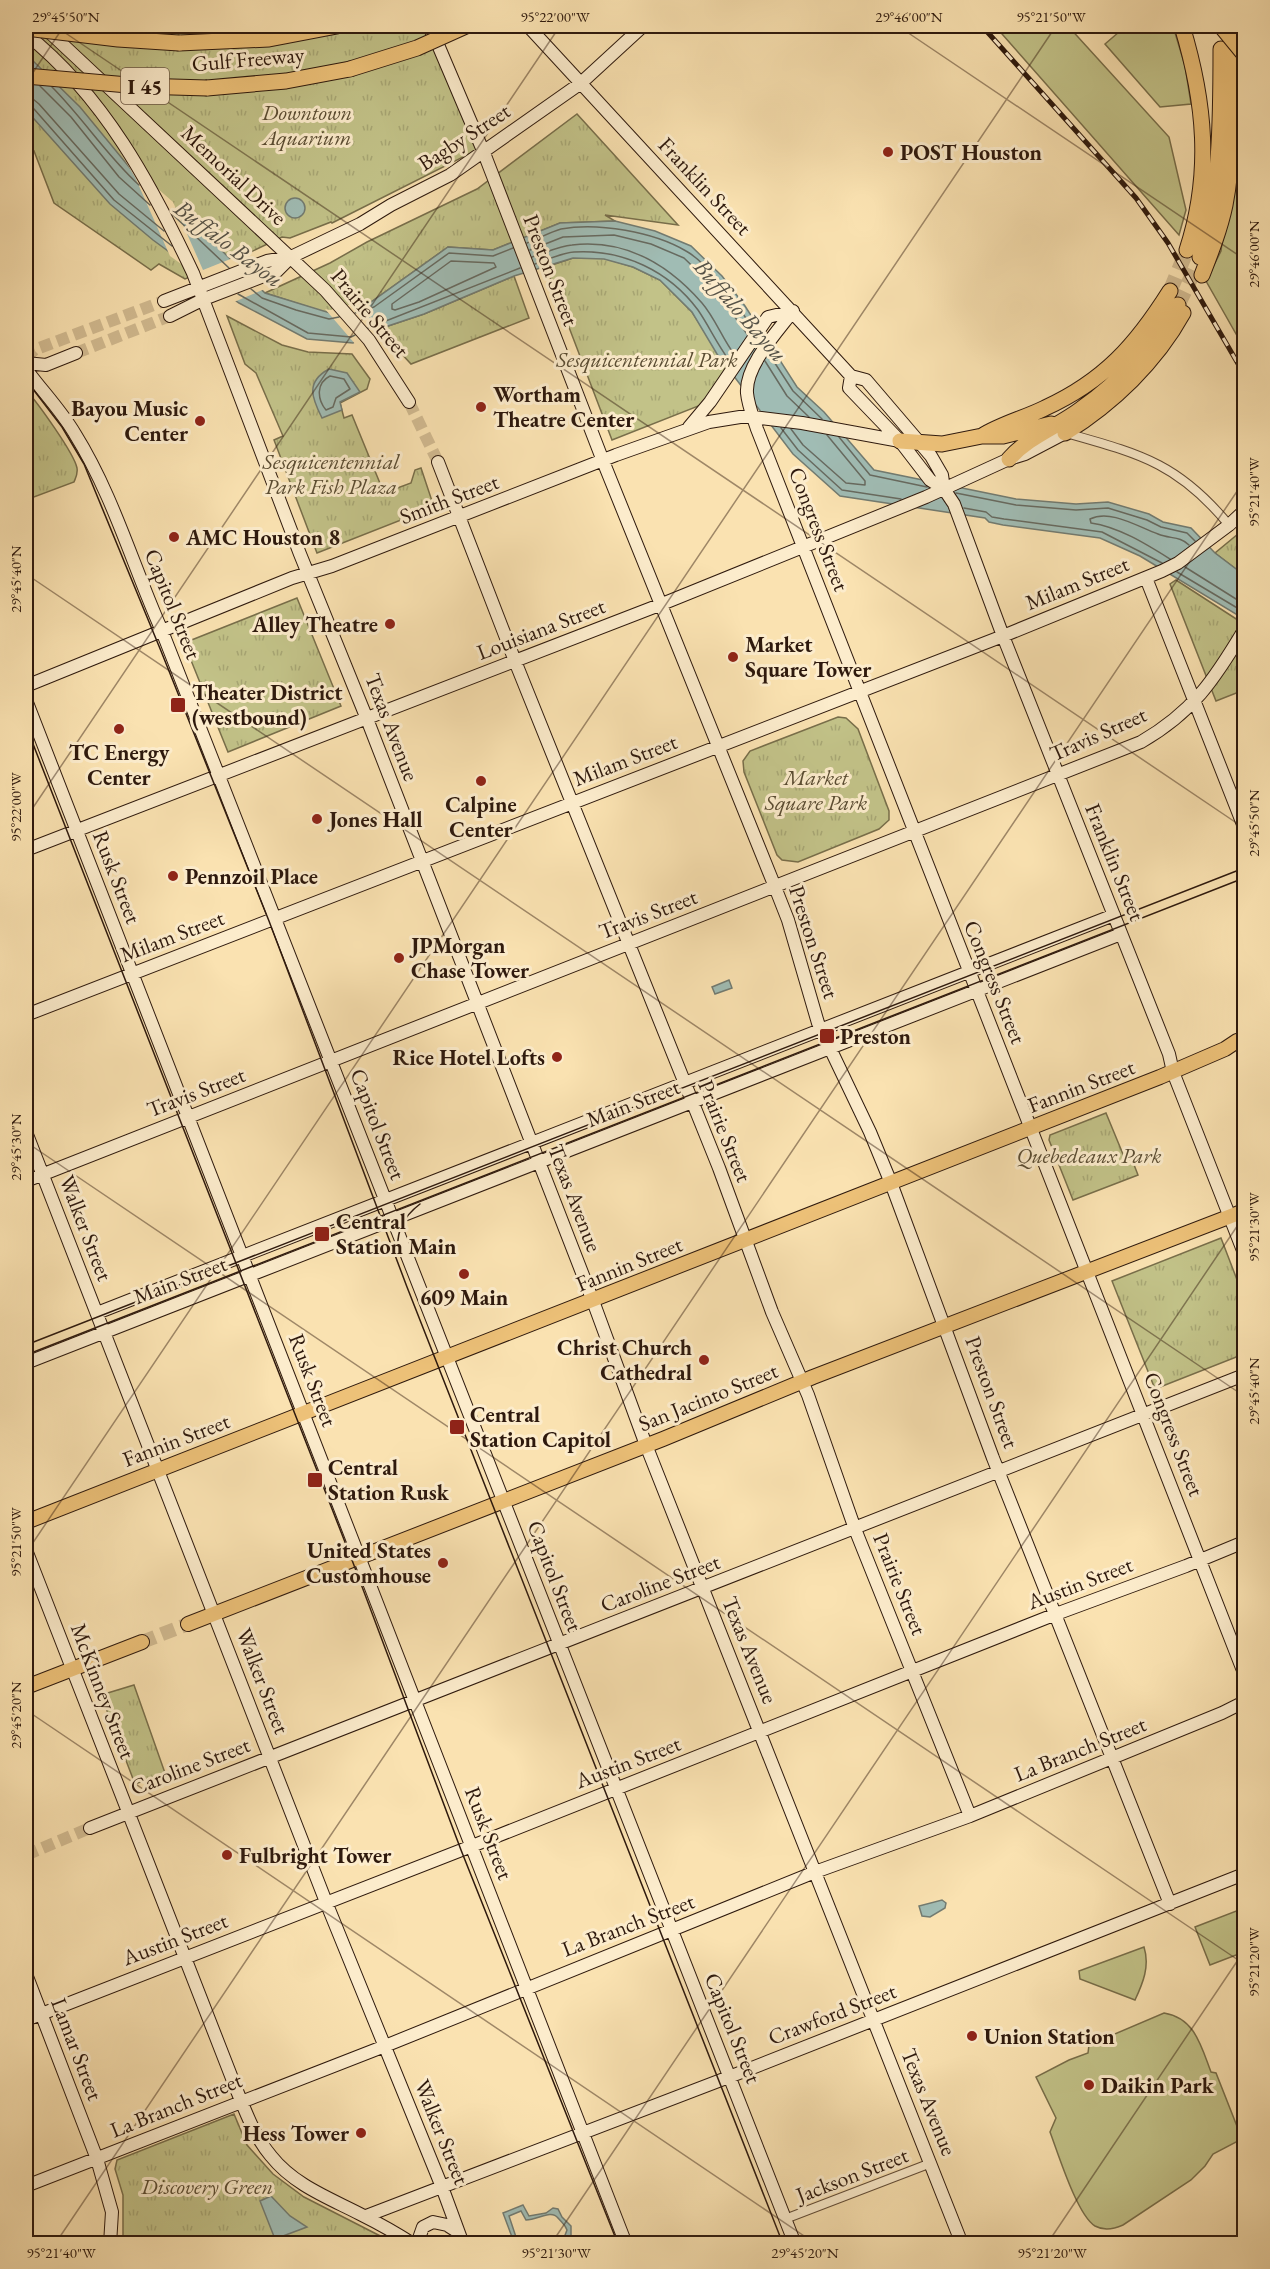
<svg xmlns="http://www.w3.org/2000/svg" width="1270" height="2269" font-family="'EB Garamond',serif">
  <style>
    .green { fill: #c2c288; stroke: #786e4a; stroke-width: 1.5 }
    .park { fill: url(#park-tufts); stroke: #786e4a; stroke-width: 1.5 }
    .water { fill: #a0bcb4; stroke: #727b71; stroke-width: 1.5 }
    .pier { fill: #fae2b1 }
    .lines { fill: none; stroke-linecap: round; stroke-linejoin: round }
    .shore { stroke: #676a60; stroke-width: 1.5 }
    .secondary-tunnel { stroke: #d1ba90; stroke-width: 12; stroke-dasharray: 12 6; stroke-linecap: butt }
    .primary-tunnel { stroke: #d1ba90; stroke-width: 14; stroke-dasharray: 14 7; stroke-linecap: butt }
    .highway-tunnel { stroke: #d1ba90; stroke-width: 15; stroke-dasharray: 15 8; stroke-linecap: butt }
    .street-casing { stroke: #614b36; stroke-width: 10 }
    .secondary-casing { stroke: #2e190d; stroke-width: 14 }
    .primary-casing { stroke: #2e190d; stroke-width: 16 }
    .highway-casing { stroke: #2e190d; stroke-width: 17 }
    .street { stroke: #fceccc; stroke-width: 8 }
    .secondary { stroke: #fceccc; stroke-width: 12 }
    .primary { stroke: #edc178; stroke-width: 14 }
    .highway { stroke: #edc178; stroke-width: 15 }
    .tram { stroke: #2e190d; stroke-width: 1.5 }
    .rail-casing { stroke: #2e190d; stroke-width: 5 }
    .rail { stroke: #fceccc; stroke-width: 3; stroke-dasharray: 9; stroke-linecap: butt }
    .highway-bridge-casing { stroke: #2e190d; stroke-width: 17; stroke-linecap: butt }
    .highway-bridge { stroke: #edc178; stroke-width: 15 }
    .ticks { fill: none; stroke: #2e190d; stroke-width: 1.5; stroke-opacity: 0.45 }
    .poi-dot { fill: #8f2418; stroke: #fceccc; stroke-width: 2 }
    .labels { text-anchor: middle; dominant-baseline: central; stroke-width: 6; stroke-linejoin: round; paint-order: stroke }
    .shield { fill: #fceccc; stroke: #6c5846; stroke-width: 1.5 }
    .shield-label { font-size: 21px; font-weight: bold; fill: #2e190d }
    .street-label { font-size: 22px; fill: #2e190d; stroke: #fceccc }
    .park-label { font-size: 22px; font-style: italic; fill: #5a4c32; stroke: #fceccc }
    .poi-label { font-size: 22px; font-weight: bold; fill: #2e190d; stroke: #fceccc; text-anchor: start }
    .water-label { font-size: 24px; font-style: italic; fill: #565247; stroke: #fceccc }
    .neatline { fill: none; stroke: #2e190d; stroke-width: 2 }
    .ticks-label { font-size: 15px; text-anchor: middle; fill: #2e190d }
  </style>
  <defs>
    <pattern id="park-tufts" width="24" height="20" patternUnits="userSpaceOnUse" patternTransform="scale(1.5)"><rect width="24" height="20" fill="#c2c288"/><path d="M3 7l-1-3M5 7V3M7 7l1-3M15 17l-1-3M17 17v-4M19 17l1-3" fill="none" stroke="#a7a674"/></pattern>
  </defs>
  <rect width="100%" height="100%" fill="#fae2b1"/>
  <filter id="stains"><feTurbulence type="fractalNoise" baseFrequency=".00333" numOctaves="4"/><feColorMatrix values="0 0 0 0 .2 0 0 0 0 .09 0 0 0 0 .02 0 0 0 .5 -.17"/></filter>
  <radialGradient id="worn" r=".72"><stop offset=".6" stop-color="#630" stop-opacity="0"/><stop offset="1" stop-color="#630" stop-opacity=".3"/></radialGradient>
  <path class="green" d="M995,26H1068L1169,137L1186,210L1179,235Z
    M1126,26H1173L1185,66L1191,104L1160,107L1105,44Z
    M1244,117V348L1206,281L1221,251L1236,131L1239,121Z
    M1244,1908V1952L1210,1965L1195,1927Z
    M1144,1947C1150,1966 1143,1983 1135,2000L1080,1979L1079,1971Z
    M1164,2013C1195,2018 1201,2046 1211,2072L1216,2073L1242,2139L1213,2154L1205,2166L1191,2180L1123,2225C1114,2229 1104,2231 1095,2226C1077,2215 1058,2153 1050,2132L1056,2118L1036,2077L1069,2060L1088,2053L1089,2045Z"/>
  <path class="park" d="M26,26H427L477,150L332,223L331,222L290,238L282,237L232,261L185,279L159,264L151,270L54,203L34,151L26,154Z
    M577,114L678,225L605,215L615,221L560,223L493,250L448,247L371,302L330,314L265,293L330,263L367,242L477,189Z
    M573,258H604L633,267L660,280L692,312L729,369L701,405L612,440L546,267Z
    M514,276L529,318L411,364L379,329L424,314Z
    M227,316L282,345L308,352L352,354L370,379L367,389L340,403L344,418L352,415L384,493L411,483L415,470L421,468L434,507L317,553L274,440L283,436L256,373L245,364Z
    M26,390C37,402 74,453 77,468C78,474 76,477 74,482L26,500Z
    M1244,529V575L1215,553Z
    M1176,580L1244,624V690L1216,701L1170,584Z
    M297,598L341,706L228,752L184,643Z
    M838,717L846,718L858,729L889,811V820L879,829L798,862L782,860L777,855L744,772L743,761L750,751Z
    M1106,1113L1125,1159L1131,1157L1138,1175L1073,1200L1049,1140L1050,1135Z
    M1221,1238L1244,1298V1354L1155,1389L1112,1281Z
    M134,1685L165,1773L135,1784L101,1695Z
    M234,2114L247,2145L273,2174L304,2197L394,2243H123V2195L115,2169L117,2160Z"/>
  <path class="water" d="M26,54L80,107L130,168L213,242L265,293L330,313L371,302L448,247L493,250L560,223L615,221L655,231L691,246L722,276L745,306L797,387L824,412L874,470L1016,499L1076,504L1108,502L1149,514L1163,522L1191,528L1215,553L1244,575V619L1140,556L1100,538L1003,525L989,522L985,518L840,496L793,454L717,354L692,312L660,280L633,267L604,259L573,258L514,276L424,314L379,329L353,343L307,339L239,303L153,240L110,204L26,110Z
    M285 208a10 10 0 1 1 20 0a10 10 0 1 1-20 0Z
    M329,369L347,373L360,392L340,402L342,410L322,418C312,398 305,382 329,369Z
    M729,980L732,988L715,994L712,987Z
    M942,1900L946,1903L945,1908L930,1917L922,1916L919,1906Z
    M271,2196L290,2216L307,2227L275,2239L260,2201Z
    M523,2205L529,2216L546,2213L553,2208L558,2209L562,2217L571,2226V2235L567,2243H562L567,2230C565,2224 562,2223 558,2218C551,2209 538,2220 526,2220L521,2211L509,2216L517,2240L509,2243H499L512,2237L503,2213Z"/>
  <path class="pier" d="M119,150L132,166L173,202L203,270L233,258L265,289L234,302L170,256L135,177Z
    M356,303L380,332L356,345L325,309L330,310Z"/>
  <g class="lines">
    <path class="shore" d="M40,86L71,117L119,177L150,205
      M52,87C83,118 107,156 139,185
      M26,98L33,99L39,104L119,194L164,231
      M26,106L34,109L114,200L172,246
      M172,214L229,268
      M527,243C538,239 550,232 561,229C598,222 654,232 686,251C708,263 738,306 752,327
      M530,250L563,237L614,235L651,244L684,258L712,285L747,334
      M532,257C545,253 559,246 572,245C625,239 668,264 702,303C715,318 722,338 734,354
      M451,261L494,263L496,267L419,302L395,310L392,309V304Z
      M535,264C547,260 561,253 574,252C623,249 669,271 698,310C709,326 717,344 729,360
      M251,289L262,298L296,310L329,319L339,317
      M238,294L308,333L351,337L355,335
      M355,313L374,307L449,253L493,256L513,248
      M368,328L520,268
      M769,354L793,391L822,419
      M765,361L787,396L809,417
      M330,376L344,379L350,389L336,398L333,407L326,410C317,399 316,383 330,376Z
      M781,428L798,450L842,490L901,499
      M791,429L803,445L846,483L865,485V481L827,435
      M839,437L870,475L927,487
      M956,493L1016,505L1076,510L1108,508L1147,520L1161,527L1187,533L1195,541
      M964,508L986,512L992,517L1004,519L1102,532L1162,563
      M1170,559C1146,544 1119,527 1091,523L1090,519C1111,509 1138,527 1158,534C1170,539 1180,536 1189,545
      M1185,567L1244,604
      M1177,572L1244,612"/>
    <path class="secondary-tunnel" d="M76,353L170,316
      M26,358L34,350L164,301
      M409,402L438,462
      M26,1855L90,1828"/>
    <path class="primary-tunnel" d="M142,1642L188,1624"/>
    <path class="highway-tunnel" d="M1170,291L1187,250
      M1178,305L1197,265"/>
    <defs>
      <path id="street" d="M1066,433C1140,454 1178,463 1229,525
        M785,2219L931,2163"/>
      <path id="secondary" d="M528,26L851,376L866,380L931,456L942,475L944,489
        M45,28L325,290L369,340L409,402
        M433,33L484,153L603,461L775,887L788,920L818,1023L870,1132L891,1183L993,1458L1170,1904
        M26,34C104,96 151,184 193,273L300,554L367,719L593,1301L646,1445L962,2244
        M164,301L267,261L291,257L360,224L391,205L450,175L581,83L643,26
        M793,311C777,332 745,366 747,393C748,405 753,417 757,429L1244,1673
        M170,316L204,299L277,271L291,257
        M26,363L46,365L76,353
        M26,369C42,391 61,410 75,434C113,495 133,566 162,631L795,2244
        M851,376L849,388L900,441L930,480L944,489L954,504L1003,636L1169,1054L1173,1072L1244,1253
        M689,427L710,402L768,317L793,311
        M438,462L515,661L719,1168L772,1312L808,1395L855,1529L970,1816
        M1146,578L1244,827
        M26,686L292,578L332,566L616,455L709,422L740,417H753L802,423L900,441
        M26,700L626,2244
        M26,850L662,604L926,497L1009,459L1025,454L1065,433
        M26,1015L1003,636L1162,571L1178,563L1229,525L1244,511
        M26,1132L326,1902L442,2187L463,2244
        M26,1181L1141,742C1193,712 1214,680 1244,630
        M97,1313L1114,915
        M26,1363L1121,934
        M26,1550L235,2086C245,2110 254,2136 271,2156C294,2185 329,2198 360,2214C378,2223 396,2233 413,2244
        M90,1828L1244,1375
        M26,1974L97,2159L112,2212L110,2244
        M26,2020L472,1846L1056,1614L1186,1566L1244,1542
        M26,2186L385,2046L815,1872L970,1816L1222,1713L1244,1702
        M366,2216L729,2077L1244,1874
        M417,2244L423,2227L433,2222L447,2225L458,2232"/>
      <path id="primary" d="M26,1522L1160,1077L1225,1049L1237,1041L1244,1040
        M188,1624L663,1439L813,1377L1244,1211
        M26,1687L142,1642"/>
      <path id="highway" d="M1182,26C1205,102 1212,173 1187,250
        M432,30L436,26
        M179,43L269,39L337,26
        M207,88L286,81L350,69
        M1200,257C1221,189 1221,119 1221,49
        M1202,275C1211,252 1220,229 1225,205C1236,150 1231,82 1231,26
        M1065,433C1113,403 1156,362 1183,313
        M982,436C1001,424 1025,418 1045,408C1104,381 1136,345 1170,291
        M900,441L942,444L982,436H1003L1051,424
        M1009,459C1028,437 1057,427 1081,409C1124,379 1149,347 1178,305"/>
    </defs>
    <use href="#street" class="street-casing"/>
    <use href="#secondary" class="secondary-casing"/>
    <use href="#primary" class="primary-casing"/>
    <use href="#highway" class="highway-casing"/>
    <use href="#street" class="street"/>
    <use href="#secondary" class="secondary"/>
    <use href="#primary" class="primary"/>
    <use href="#highway" class="highway"/>
    <path class="tram" d="M26,380L62,427L84,464L161,651L269,921L407,1287L783,2244
      M26,726L352,1560L461,1850L618,2244
      M398,1253C396,1231 403,1217 420,1204
      M26,1345L1244,868
      M26,1355L1244,878"/>
    <defs>
      <path id="rail" d="M982,26L1136,198L1168,243L1244,374"/>
    </defs>
    <use href="#rail" class="rail-casing"/>
    <use href="#rail" class="rail"/>
    <defs>
      <path id="highway-bridge" d="M1221,26L1244,54
        M26,28L118,39L179,43
        M350,69L417,48L466,26
        M26,76L139,86L207,88"/>
    </defs>
    <use href="#highway-bridge" class="highway-bridge-casing"/>
    <use href="#highway-bridge" class="highway-bridge"/>
  </g>
  <path class="ticks" d="M55,26L1244,828M898,26L1244,259M26,83L64,26M26,574L1244,1396M26,818L560,26M26,1142L1244,1964M26,1553L1056,26M26,1710L816,2244M55,2244L1244,481M551,2244L1244,1216M1047,2244L1244,1951"/>
  <g class="poi-dot">
    <circle cx="888" cy="152" r="6"/>
    <circle cx="481" cy="407" r="6"/>
    <circle cx="200" cy="421" r="6"/>
    <circle cx="174" cy="537" r="6"/>
    <circle cx="390" cy="624" r="6"/>
    <circle cx="733" cy="657" r="6"/>
    <rect x="170" y="697" width="16" height="16" rx="3"/>
    <circle cx="119" cy="729" r="6"/>
    <circle cx="481" cy="781" r="6"/>
    <circle cx="317" cy="819" r="6"/>
    <circle cx="173" cy="876" r="6"/>
    <circle cx="399" cy="958" r="6"/>
    <rect x="819" y="1028" width="16" height="16" rx="3"/>
    <circle cx="557" cy="1057" r="6"/>
    <rect x="314" y="1226" width="16" height="16" rx="3"/>
    <circle cx="464" cy="1274" r="6"/>
    <circle cx="704" cy="1360" r="6"/>
    <rect x="449" y="1419" width="16" height="16" rx="3"/>
    <rect x="307" y="1472" width="16" height="16" rx="3"/>
    <circle cx="443" cy="1563" r="6"/>
    <circle cx="227" cy="1855" r="6"/>
    <circle cx="972" cy="2036" r="6"/>
    <circle cx="1089" cy="2085" r="6"/>
    <circle cx="361" cy="2133" r="6"/>
  </g>
  <g class="labels">
    <rect class="shield" x="121" y="68" width="48" height="36" rx="4.5"/>
    <g class="shield-label">
      <text x="145" y="86">I 45</text>
    </g>
    <g class="street-label">
      <text transform="translate(248 59) rotate(-5)">Gulf Freeway</text>
      <text transform="translate(464 137) rotate(-33)">Bagby Street</text>
      <text transform="translate(234 175) rotate(43)">Memorial Drive</text>
      <text transform="translate(705 186) rotate(47)">Franklin Street</text>
      <text transform="translate(551 270) rotate(69)">Preston Street</text>
      <text transform="translate(370 313) rotate(50)">Prairie Street</text>
      <text transform="translate(449 499) rotate(-21)">Smith Street</text>
      <text transform="translate(819 529) rotate(69)">Congress Street</text>
      <text transform="translate(1077 583) rotate(-22)">Milam Street</text>
      <text transform="translate(173 604) rotate(68)">Capitol Street</text>
      <text transform="translate(541 629) rotate(-21)">Louisiana Street</text>
      <text transform="translate(392 727) rotate(69)">Texas Avenue</text>
      <text transform="translate(1098 734) rotate(-24)">Travis Street</text>
      <text transform="translate(625 760) rotate(-21)">Milam Street</text>
      <text transform="translate(1115 862) rotate(68)">Franklin Street</text>
      <text transform="translate(117 877) rotate(69)">Rusk Street</text>
      <text transform="translate(648 914) rotate(-21)">Travis Street</text>
      <text transform="translate(172 936) rotate(-21)">Milam Street</text>
      <text transform="translate(814 942) rotate(72)">Preston Street</text>
      <text transform="translate(995 982) rotate(68)">Congress Street</text>
      <text transform="translate(1081 1086) rotate(-21)">Fannin Street</text>
      <text transform="translate(196 1092) rotate(-21)">Travis Street</text>
      <text transform="translate(633 1103) rotate(-21)">Main Street</text>
      <text transform="translate(378 1124) rotate(69)">Capitol Street</text>
      <text transform="translate(725 1131) rotate(68)">Prairie Street</text>
      <text transform="translate(575 1198) rotate(69)">Texas Avenue</text>
      <text transform="translate(86 1228) rotate(69)">Walker Street</text>
      <text transform="translate(629 1264) rotate(-22)">Fannin Street</text>
      <text transform="translate(180 1280) rotate(-21)">Main Street</text>
      <text transform="translate(313 1380) rotate(69)">Rusk Street</text>
      <text transform="translate(992 1392) rotate(70)">Preston Street</text>
      <text transform="translate(708 1397) rotate(-22)">San Jacinto Street</text>
      <text transform="translate(1174 1434) rotate(69)">Congress Street</text>
      <text transform="translate(176 1440) rotate(-21)">Fannin Street</text>
      <text transform="translate(555 1576) rotate(69)">Capitol Street</text>
      <text transform="translate(660 1583) rotate(-21)">Caroline Street</text>
      <text transform="translate(1080 1583) rotate(-21)">Austin Street</text>
      <text transform="translate(900 1584) rotate(68)">Prairie Street</text>
      <text transform="translate(750 1650) rotate(68)">Texas Avenue</text>
      <text transform="translate(263 1681) rotate(69)">Walker Street</text>
      <text transform="translate(103 1691) rotate(69)">McKinney Street</text>
      <text transform="translate(1080 1749) rotate(-22)">La Branch Street</text>
      <text transform="translate(628 1762) rotate(-21)">Austin Street</text>
      <text transform="translate(190 1766) rotate(-21)">Caroline Street</text>
      <text transform="translate(489 1833) rotate(69)">Rusk Street</text>
      <text transform="translate(628 1925) rotate(-21)">La Branch Street</text>
      <text transform="translate(175 1939) rotate(-21)">Austin Street</text>
      <text transform="translate(832 2014) rotate(-21)">Crawford Street</text>
      <text transform="translate(733 2028) rotate(68)">Capitol Street</text>
      <text transform="translate(77 2049) rotate(69)">Lamar Street</text>
      <text transform="translate(929 2102) rotate(68)">Texas Avenue</text>
      <text transform="translate(176 2105) rotate(-22)">La Branch Street</text>
      <text transform="translate(442 2132) rotate(68)">Walker Street</text>
      <text transform="translate(852 2175) rotate(-21)">Jackson Street</text>
    </g>
    <g class="park-label">
      <text x="307" y="112">Downtown<tspan x="307" dy="25">Aquarium</tspan></text>
      <text x="647" y="359">Sesquicentennial Park</text>
      <text x="331" y="461">Sesquicentennial<tspan x="331" dy="25">Park Fish Plaza</tspan></text>
      <text x="816" y="777">Market<tspan x="816" dy="25">Square Park</tspan></text>
      <text x="1089" y="1155">Quebedeaux Park</text>
      <text x="207" y="2186">Discovery Green</text>
    </g>
    <g class="poi-label">
      <text x="900" y="152">POST Houston</text>
      <text x="493" y="394">Wortham<tspan x="493" dy="25">Theatre Center</tspan></text>
      <text x="188" y="408" text-anchor="end">Bayou Music<tspan x="188" dy="25">Center</tspan></text>
      <text x="186" y="537">AMC Houston 8</text>
      <text x="378" y="624" text-anchor="end">Alley Theatre</text>
      <text x="745" y="644">Market<tspan x="745" dy="25">Square Tower</tspan></text>
      <text x="192" y="692">Theater District<tspan x="192" dy="25">(westbound)</tspan></text>
      <text x="119" y="752" text-anchor="middle">TC Energy<tspan x="119" dy="25">Center</tspan></text>
      <text x="481" y="804" text-anchor="middle">Calpine<tspan x="481" dy="25">Center</tspan></text>
      <text x="329" y="819">Jones Hall</text>
      <text x="185" y="876">Pennzoil Place</text>
      <text x="411" y="945">JPMorgan<tspan x="411" dy="25">Chase Tower</tspan></text>
      <text x="840" y="1036">Preston</text>
      <text x="545" y="1057" text-anchor="end">Rice Hotel Lofts</text>
      <text x="336" y="1221">Central<tspan x="336" dy="25">Station Main</tspan></text>
      <text x="464" y="1297" text-anchor="middle">609 Main</text>
      <text x="692" y="1347" text-anchor="end">Christ Church<tspan x="692" dy="25">Cathedral</tspan></text>
      <text x="470" y="1414">Central<tspan x="470" dy="25">Station Capitol</tspan></text>
      <text x="328" y="1467">Central<tspan x="328" dy="25">Station Rusk</tspan></text>
      <text x="431" y="1550" text-anchor="end">United States<tspan x="431" dy="25">Customhouse</tspan></text>
      <text x="239" y="1855">Fulbright Tower</text>
      <text x="984" y="2036">Union Station</text>
      <text x="1101" y="2085">Daikin Park</text>
      <text x="349" y="2133" text-anchor="end">Hess Tower</text>
    </g>
    <g class="water-label">
      <text transform="translate(229 243) rotate(37)">Buffalo Bayou</text>
      <text transform="translate(741 310) rotate(49)">Buffalo Bayou</text>
    </g>
  </g>
  <rect width="1270" height="2269" fill="none" stroke="#fae2b1" stroke-width="66"/>
  <rect x="33" y="33" width="1204" height="2203" class="neatline"/>
  <g class="ticks-label">
    <text x="66" y="22">29°45'50"N</text>
    <text x="555" y="22">95°22'00"W</text>
    <text x="909" y="22">29°46'00"N</text>
    <text x="1051" y="22">95°21'50"W</text>
    <text transform="translate(1254 254) rotate(-90)" y="5">29°46'00"N</text>
    <text transform="translate(1254 492) rotate(-90)" y="5">95°21'40"W</text>
    <text transform="translate(16 579) rotate(-90)" y="5">29°45'40"N</text>
    <text transform="translate(16 807) rotate(-90)" y="5">95°22'00"W</text>
    <text transform="translate(1254 823) rotate(-90)" y="5">29°45'50"N</text>
    <text transform="translate(16 1147) rotate(-90)" y="5">29°45'30"N</text>
    <text transform="translate(1254 1227) rotate(-90)" y="5">95°21'30"W</text>
    <text transform="translate(1254 1391) rotate(-90)" y="5">29°45'40"N</text>
    <text transform="translate(16 1542) rotate(-90)" y="5">95°21'50"W</text>
    <text transform="translate(16 1715) rotate(-90)" y="5">29°45'20"N</text>
    <text transform="translate(1254 1962) rotate(-90)" y="5">95°21'20"W</text>
    <text x="61" y="2258">95°21'40"W</text>
    <text x="556" y="2258">95°21'30"W</text>
    <text x="805" y="2258">29°45'20"N</text>
    <text x="1052" y="2258">95°21'20"W</text>
  </g>
  <rect width="100%" height="100%" filter="url(#stains)"/>
  <rect width="100%" height="100%" fill="url(#worn)"/>
</svg>
